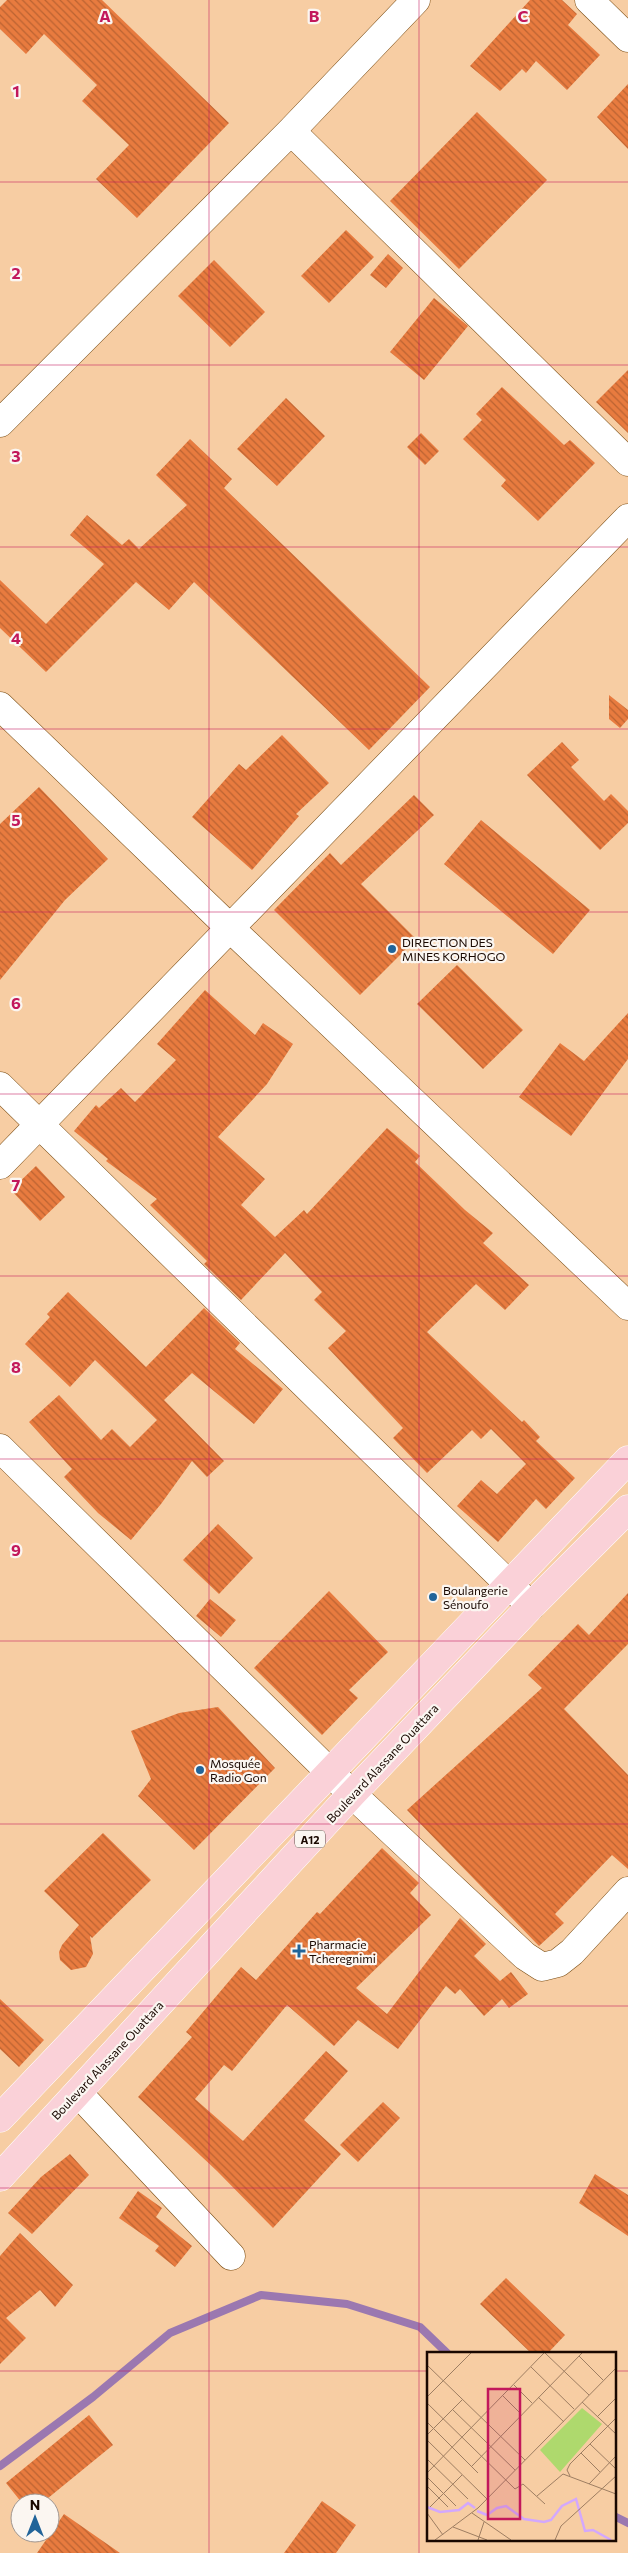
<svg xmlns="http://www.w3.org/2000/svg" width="628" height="2553" font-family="Commissioner,sans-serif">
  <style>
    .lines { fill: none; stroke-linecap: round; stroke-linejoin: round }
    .stream { stroke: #9b78b0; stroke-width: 8 }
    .building { fill: url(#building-back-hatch) }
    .minor-casing { stroke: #794c13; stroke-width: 29 }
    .major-casing { stroke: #fff; stroke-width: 29 }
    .minor { stroke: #fff; stroke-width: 28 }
    .major { stroke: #fad1d8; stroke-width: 28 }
    .grid { fill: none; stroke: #c2185b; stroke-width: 1; stroke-opacity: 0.55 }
    .poi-dot { fill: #216499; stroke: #fbf6f1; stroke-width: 2 }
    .labels { text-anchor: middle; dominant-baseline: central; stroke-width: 4.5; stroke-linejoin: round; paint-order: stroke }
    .shield { fill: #fbf6f1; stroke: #5d4f48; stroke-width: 1 }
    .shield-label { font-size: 11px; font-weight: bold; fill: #190800 }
    .poi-label { font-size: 12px; fill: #190800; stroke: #fbf6f1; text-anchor: start }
    .street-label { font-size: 12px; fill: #190800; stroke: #fbf6f1 }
    .inset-river { fill: none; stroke: #d3a8fc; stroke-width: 2.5 }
    .inset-road { fill: none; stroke: #9e7e62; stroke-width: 1 }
    .view { fill: #c2185b; fill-opacity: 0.15; stroke: #c2185b; stroke-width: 2.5 }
    .inset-edge { fill: none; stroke: #190800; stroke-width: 2.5 }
    .grid-label { font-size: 16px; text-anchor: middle; font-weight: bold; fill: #c2185b; stroke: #fbf6f1; stroke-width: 4.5; stroke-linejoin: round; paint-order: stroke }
  </style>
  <defs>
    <pattern id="building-back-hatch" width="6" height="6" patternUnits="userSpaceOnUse" patternTransform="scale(1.25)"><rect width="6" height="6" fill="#e87b3f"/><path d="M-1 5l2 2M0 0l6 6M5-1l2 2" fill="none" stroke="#bb6332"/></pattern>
  </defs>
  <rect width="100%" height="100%" fill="#f7cda3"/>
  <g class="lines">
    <path class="stream" d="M0,2466L93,2397L170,2333L261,2295L347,2304L420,2327L447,2353
      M614,2516L628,2523"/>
  </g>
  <path class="building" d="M7,0H102L229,123L137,218L96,179L129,145L82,101L97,85L44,34L26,54L0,29V7Z
    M530,0H562L577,14L568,25L600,55L567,90L536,61L526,73L522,69L500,91L470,66Z
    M628,84V149L597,117Z
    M477,112L547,180L459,269L390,201Z
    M346,230L374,257L329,303L301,276Z
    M388,254L403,268L386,288L370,275Z
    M214,260L265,312L230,347L178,296Z
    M434,298L468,326L424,380L390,352Z
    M628,370V433L596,402Z
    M502,387L564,445L570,440L595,463L538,521L501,486L506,480L463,439L482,420L476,414Z
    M286,398L325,436L277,486L237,449Z
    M421,433L439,451L425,465L407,447Z
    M190,439L232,479L224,488L430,687L369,750L194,582L169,610L136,582L46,672L0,628V580L46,624L104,564L70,535L87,515L122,545L129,539L139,549L187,505L156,475Z
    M609,695L628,710V719L620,728L609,719Z
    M282,735L329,783L296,814L299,816L252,870L192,817L239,764L246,770Z
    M562,742L579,760L571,767L604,801L611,794L628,811V823L600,850L527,775Z
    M39,787L108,859L65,900L0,980V824Z
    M414,795L434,815L361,884L416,939L360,995L274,910L330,853L341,865Z
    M481,820L590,910L553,954L444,864Z
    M457,965L523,1030L483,1069L417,1004Z
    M205,990L255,1035L263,1023L293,1044L267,1084L218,1137L265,1179L241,1205L275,1237L304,1210L307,1214L387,1128L420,1156L415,1162L465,1210L493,1233L483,1243L529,1285L505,1310L476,1284L427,1332L522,1422L524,1420L540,1437L536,1441L575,1478L546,1509L536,1499L498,1542L457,1506L481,1480L497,1494L526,1464L491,1429L481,1439L472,1430L427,1473L393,1438L403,1428L328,1348L346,1331L314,1300L322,1292L285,1253L241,1300L204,1264L207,1261L150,1205L157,1199L106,1161L108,1159L74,1131L96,1105L99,1108L121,1088L135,1102L176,1060L157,1044Z
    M628,1013V1059L571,1136L519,1097L560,1043L584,1061Z
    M36,1166L65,1197L40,1221L11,1190Z
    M68,1292L146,1367L204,1308L240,1343L235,1349L283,1389L254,1424L192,1373L164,1400L224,1461L207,1477L192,1461L161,1504L131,1540L98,1513L64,1477L72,1469L29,1422L59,1395L101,1440L112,1429L130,1447L157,1420L95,1360L70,1387L25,1344L50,1317L47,1314Z
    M218,1524L253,1558L219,1594L183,1560Z
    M329,1591L388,1652L349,1690L358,1698L322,1735L254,1668Z
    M628,1593V1644L564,1709L628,1775V1869L612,1855L555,1914L564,1923L539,1946L407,1810L542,1688L528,1675L578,1624L589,1635Z
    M210,1599L236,1620L221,1637L196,1616Z
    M218,1707L275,1768L194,1850L138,1796L151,1779L131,1731L179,1713Z
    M103,1833L151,1880L92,1938L90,1936L93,1954L86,1967L71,1970L60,1960L59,1952L62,1945L79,1925L44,1891Z
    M382,1848L419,1883L410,1893L431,1915L356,1988L387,2014L460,1918L486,1944L474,1956L500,1981L511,1972L528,1994L509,2008L502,1999L484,2016L460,1989L455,1994L446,1986L398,2049L358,2020L334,2046L287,2005L232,2071L224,2065L195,2099L243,2141L326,2051L348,2071L304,2120L341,2154L273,2228L217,2171L138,2097L192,2037L186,2032L241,1967L256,1980L317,1912L320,1914Z
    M0,1999L44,2040L19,2067L0,2049Z
    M383,2102L400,2118L358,2162L340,2145Z
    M70,2154L89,2175L32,2234L8,2213L41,2177Z
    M595,2174L628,2195V2236L579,2203Z
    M138,2191L162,2208L156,2217L192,2246L175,2267L155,2251L159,2246L119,2218Z
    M20,2233L73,2285L55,2307L40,2290L6,2318L26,2338L0,2364V2256Z
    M506,2278L565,2335L548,2353H531L480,2304Z
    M89,2415L113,2445L42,2503H22L6,2483Z
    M322,2501L356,2525L336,2553H284Z
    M64,2514L120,2553H37Z"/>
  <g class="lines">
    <defs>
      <path id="minor" d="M589,0L628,38
        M291,131L628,462
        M0,423L291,131L416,0
        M0,706L230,928L628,1306
        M0,1086L531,1606
        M0,1165L628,518
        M0,1448L352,1794L525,1956L542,1967L558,1963L572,1952L628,1891
        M78,2093L231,2256"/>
      <path id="major" d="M0,2118L628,1460
        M0,2177L352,1794L531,1606L628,1509"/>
    </defs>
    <use href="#minor" class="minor-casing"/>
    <use href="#major" class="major-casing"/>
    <use href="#minor" class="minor"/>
    <use href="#major" class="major"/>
  </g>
  <path class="grid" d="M209,0V2553M419,0V2553M0,182H628M0,365H628M0,547H628M0,729H628M0,912H628M0,1094H628M0,1276H628M0,1459H628M0,1641H628M0,1824H628M0,2006H628M0,2188H628M0,2371H428M614,2371H628"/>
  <g class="poi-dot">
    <circle cx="392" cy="949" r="5"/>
    <circle cx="433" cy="1597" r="5"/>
    <circle cx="200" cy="1770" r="5"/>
    <path d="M296.5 1943.5h5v5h5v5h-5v5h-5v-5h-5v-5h5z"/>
  </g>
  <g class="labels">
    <rect class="shield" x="295" y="1830.5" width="30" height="17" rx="4"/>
    <g class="shield-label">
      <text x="310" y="1839">A12</text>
    </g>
    <g class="poi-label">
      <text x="402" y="942">DIRECTION DES<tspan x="402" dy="14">MINES KORHOGO</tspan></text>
      <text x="443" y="1590">Boulangerie<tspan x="443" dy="14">Sénoufo</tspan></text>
      <text x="210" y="1763">Mosquée<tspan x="210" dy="14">Radio Gon</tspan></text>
      <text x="309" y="1944">Pharmacie<tspan x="309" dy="14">Tcheregnimi</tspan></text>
    </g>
    <g class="street-label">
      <text transform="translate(382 1763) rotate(-47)">Boulevard Alassane Ouattara</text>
      <text transform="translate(107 2060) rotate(-47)">Boulevard Alassane Ouattara</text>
    </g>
  </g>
  <g transform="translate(427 2352)">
    <rect width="189" height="189" fill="#f7cda3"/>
    <path d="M155,56L175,72L133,120L113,98Z" fill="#aed96d"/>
    <path class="inset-river" d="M0,155L13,160L32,158L41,151L48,156M50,159L60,163L70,156L79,154L97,167L117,170L124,168L135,154L149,147L158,179L166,178L184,188"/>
    <path class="inset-road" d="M118,1L162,43M152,4L176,28M0,13L98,108M104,15L147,57M87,33L105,51M76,44L94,62M0,45L44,1M111,45L137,70M155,50L189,82M0,51L88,137L96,132L118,152M25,57L88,118M170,65L189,46M0,70L51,121M0,83L35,48M0,88L60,147M163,92L189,117M154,101L173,120M0,107L41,147M45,114L155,1M0,121L117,1M143,124L140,118L143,112L189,66M0,125L29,154M162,132L189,104M0,134L21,155M110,144L136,122L189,142M3,155L35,123M0,161L16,183M45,161L84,188M26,175L60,188M8,188L51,156L189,16M51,188L57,170M128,188L134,174L189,124"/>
    <path class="view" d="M61,37H93V167H61Z"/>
    <rect width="189" height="189" class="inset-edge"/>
  </g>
  <g class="grid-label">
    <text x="105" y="22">A</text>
    <text x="314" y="22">B</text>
    <text x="523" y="22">C</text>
    <text x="16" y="97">1</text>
    <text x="16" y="279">2</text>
    <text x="16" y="462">3</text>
    <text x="16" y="644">4</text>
    <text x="16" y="826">5</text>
    <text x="16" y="1009">6</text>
    <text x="16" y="1191">7</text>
    <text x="16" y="1373">8</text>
    <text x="16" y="1556">9</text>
  </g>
  <g transform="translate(35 2518)"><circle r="24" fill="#fbf6f1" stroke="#a19791"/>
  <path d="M0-4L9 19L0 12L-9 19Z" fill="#216499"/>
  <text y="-8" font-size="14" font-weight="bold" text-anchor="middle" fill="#190800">N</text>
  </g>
</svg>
